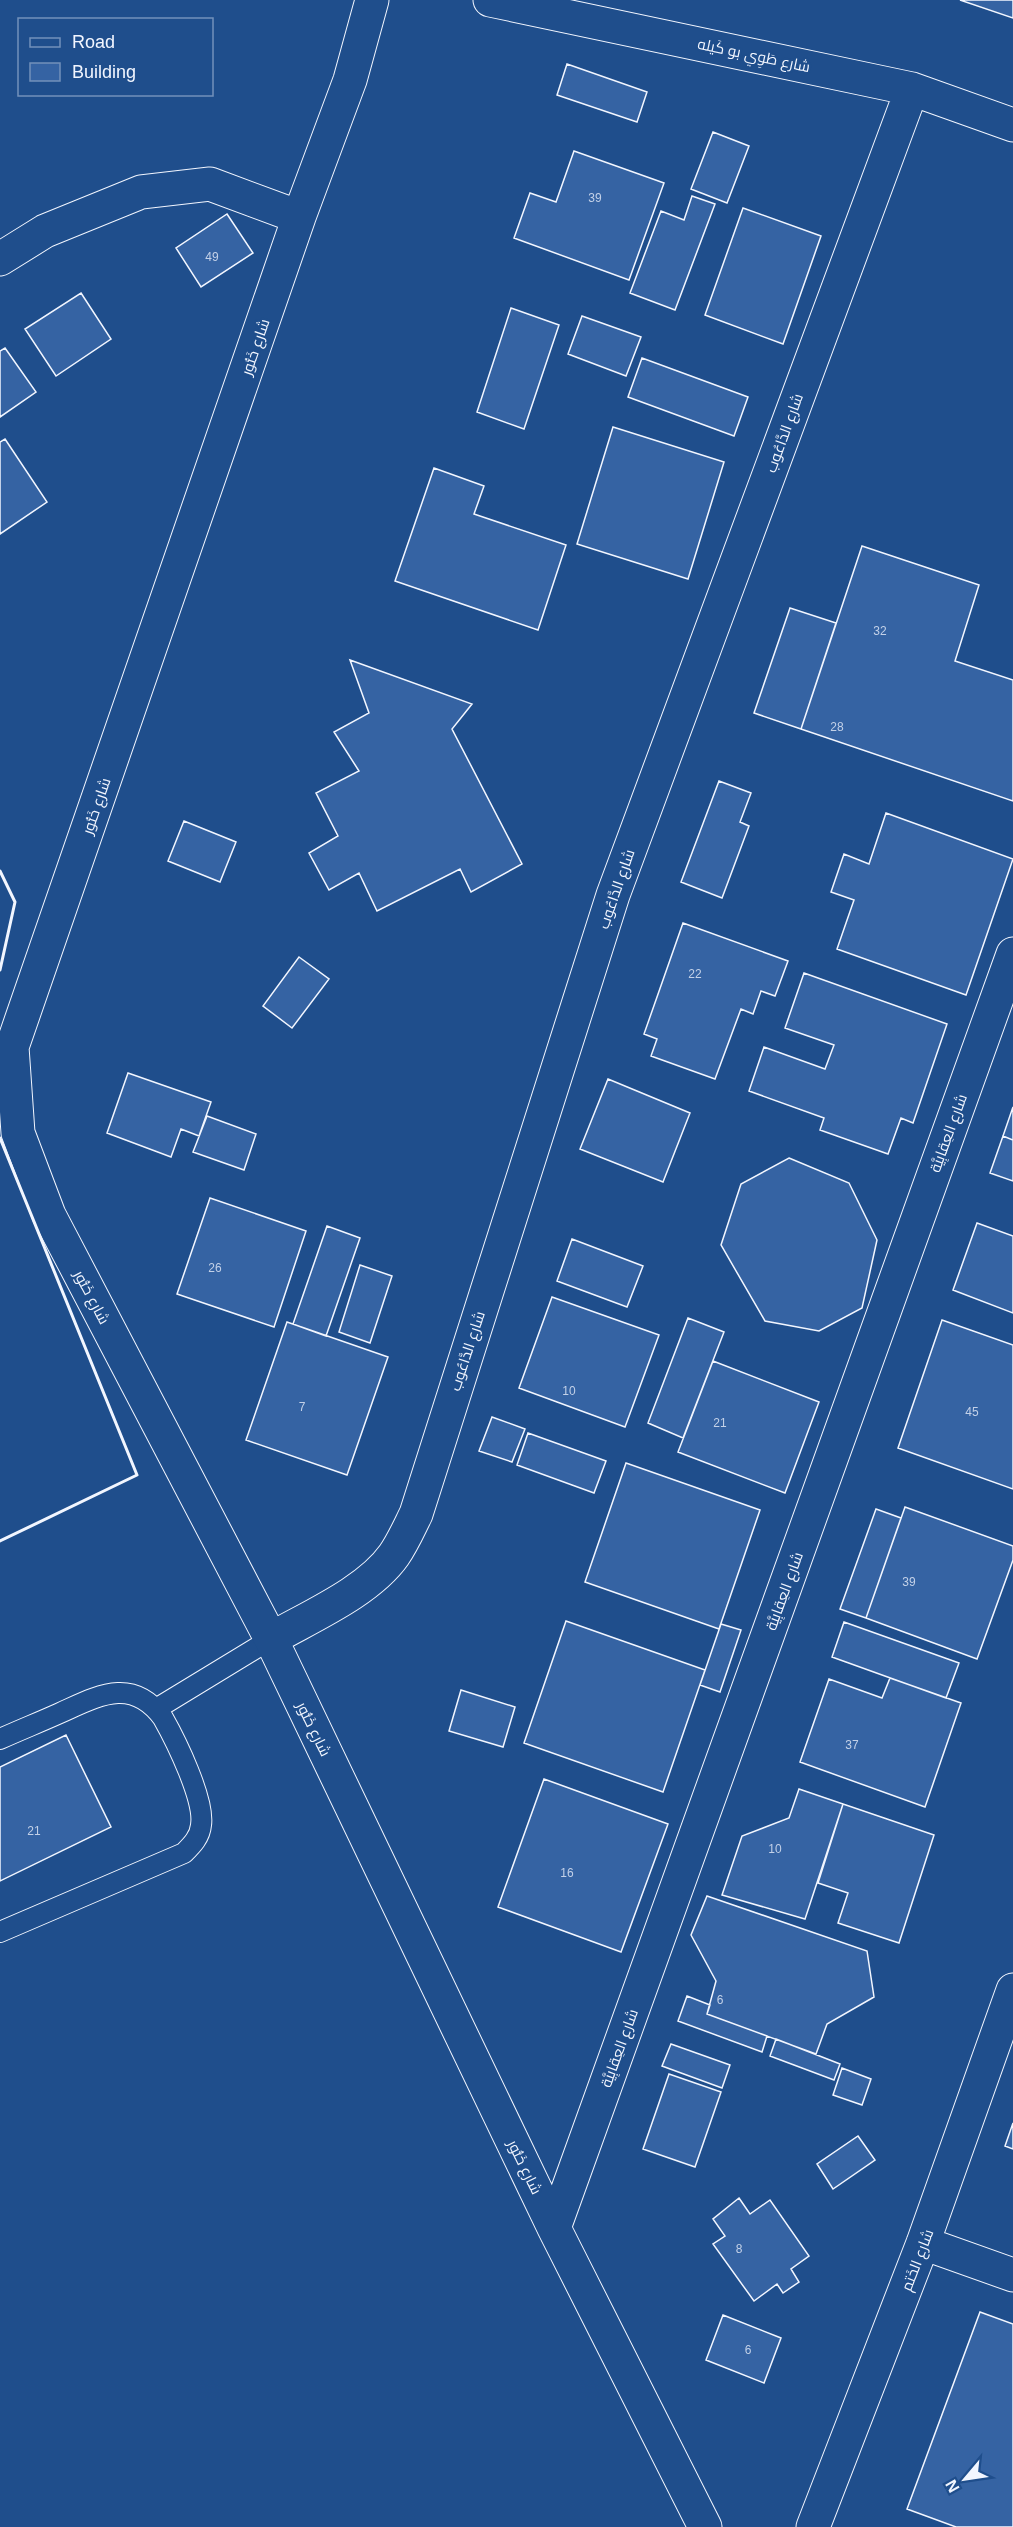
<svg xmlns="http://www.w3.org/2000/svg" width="1013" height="2527" font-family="Arial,Cairo,sans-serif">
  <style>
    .building { fill: #3563a3; stroke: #f2f6ff; stroke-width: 1.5 }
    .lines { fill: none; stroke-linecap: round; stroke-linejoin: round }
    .lane-casing { stroke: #f2f6ff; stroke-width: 22 }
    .street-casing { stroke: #f2f6ff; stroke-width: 35 }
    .lane { stroke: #1f4e8c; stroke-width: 20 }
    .street { stroke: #1f4e8c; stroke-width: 33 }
    .wall { stroke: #f2f6ff; stroke-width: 3 }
    .labels { text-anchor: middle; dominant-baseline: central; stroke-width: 4.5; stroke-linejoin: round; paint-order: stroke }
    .number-label { font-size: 12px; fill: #c3d1e8 }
    .street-label { font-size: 15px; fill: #f2f6ff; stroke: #1f4e8c }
  </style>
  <rect width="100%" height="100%" fill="#1f4e8c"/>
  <path class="building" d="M960,0H1013V18Z
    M567,64L647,92L637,122L557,95Z
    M713,132L749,146L727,203L691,189Z
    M574,151L664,183L629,280L514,238L530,193L556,202Z
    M692,196L715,204L675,310L630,293L661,211L684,220Z
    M743,208L821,236L783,344L705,315Z
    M227,214L253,253L201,287L176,248Z
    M81,293L111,339L56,376L25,329Z
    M511,308L559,325L524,429L477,412Z
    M582,316L641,337L626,376L568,354Z
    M5,348L36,392L0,417V351Z
    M642,358L748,397L734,436L628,397Z
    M613,427L724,462L688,579L577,544Z
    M5,439L47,502L0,534V442Z
    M434,468L484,486L474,514L566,545L538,630L395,581Z
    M862,546L979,585L955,661L1013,680V801L801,729Z
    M790,608L836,623L801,729L754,713Z
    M350,660L472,704L452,729L522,864L471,892L460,869L377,911L359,873L329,890L309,853L338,836L316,793L359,771L334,732L369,713Z
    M719,781L751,793L740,822L749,826L722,898L681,882Z
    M886,813L1013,859L966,995L837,949L854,900L831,892L844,854L869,864Z
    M184,821L236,842L220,882L168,861Z
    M683,923L788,961L775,996L761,991L753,1014L741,1009L715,1079L651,1056L657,1039L644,1034Z
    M299,957L329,979L292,1028L263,1006Z
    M804,973L947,1024L913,1123L901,1118L888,1154L820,1130L824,1118L749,1091L764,1047L825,1069L834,1045L785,1028Z
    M128,1073L211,1102L199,1136L181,1129L171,1157L107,1133Z
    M608,1079L690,1113L663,1182L580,1149Z
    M1013,1107V1140L1003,1136Z
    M207,1116L256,1134L244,1170L193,1152Z
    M1003,1136L1013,1140V1181L990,1173Z
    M789,1158L849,1183L877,1240L862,1308L819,1331L765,1321L721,1245L741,1184Z
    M210,1198L306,1231L274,1327L177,1294Z
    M977,1223L1013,1236V1313L953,1290Z
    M327,1226L360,1238L326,1336L293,1324Z
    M572,1239L643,1266L627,1307L557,1281Z
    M360,1265L392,1276L370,1343L339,1332Z
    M552,1297L659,1335L625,1427L519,1388Z
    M688,1318L724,1332L683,1438L648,1423Z
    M942,1320L1013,1345V1489L898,1448Z
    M287,1322L388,1357L347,1475L246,1440Z
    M713,1361L819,1402L785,1493L678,1452Z
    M492,1417L525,1429L512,1462L479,1451Z
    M528,1433L606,1461L594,1493L517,1465Z
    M626,1463L760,1510L719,1629L585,1582Z
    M905,1507L1013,1546V1560L977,1659L866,1618Z
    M876,1509L901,1518L866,1618L840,1609Z
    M566,1621L705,1670L663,1792L524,1743Z
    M844,1622L959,1663L946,1698L832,1657Z
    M721,1624L741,1630L720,1692L700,1685Z
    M890,1678L961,1703L925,1807L800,1762L829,1679L882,1698Z
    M461,1690L515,1707L503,1747L449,1731Z
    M66,1735L111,1827L0,1881V1767Z
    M544,1779L668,1824L621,1952L498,1907Z
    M799,1789L843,1804L805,1919L722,1895L742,1836L789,1818Z
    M843,1804L934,1835L899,1943L838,1923L848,1893L818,1883Z
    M707,1896L867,1951L874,1997L827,2024L816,2054L707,2014L716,1981L691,1935Z
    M687,1996L710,2005L707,2014L767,2036L762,2052L678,2021Z
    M776,2039L840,2064L834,2080L770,2056Z
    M671,2044L730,2065L722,2088L662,2066Z
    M842,2068L871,2079L862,2105L833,2095Z
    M669,2074L721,2092L695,2167L643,2149Z
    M1013,2123V2149L1005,2146Z
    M858,2136L875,2160L833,2189L817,2164Z
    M739,2198L750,2214L770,2200L809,2256L791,2269L799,2282L783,2293L777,2284L754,2301L713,2244L725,2236L713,2219Z
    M980,2312L1013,2324V2527H956L907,2509Z
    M723,2315L781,2338L764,2383L706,2360Z"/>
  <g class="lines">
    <defs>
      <path id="lane" d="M156,1709L271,1639
        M0,1739C20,1730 40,1722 60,1713C98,1696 132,1676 163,1718C176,1741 205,1800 201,1825C200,1837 192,1845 184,1853L0,1932"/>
      <path id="street" d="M372,0L350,80L299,217L12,1047L18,1133L49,1215L271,1639L554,2228L705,2527
        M490,0L912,89L1013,125
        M0,259L45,231L141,192L210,184L299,217
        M271,1639C309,1617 368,1592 394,1555C403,1542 409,1528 416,1514L613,895L912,89
        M554,2228L1013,954
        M923,2243L1013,2275
        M813,2527L923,2243L1013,1990"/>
    </defs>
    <use href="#lane" class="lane-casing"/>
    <use href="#street" class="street-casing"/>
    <use href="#lane" class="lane"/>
    <use href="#street" class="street"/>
    <path class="wall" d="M0,871L15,902L0,970
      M0,1138L137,1475L0,1541"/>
  </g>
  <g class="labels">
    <g class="number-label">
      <text x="595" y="198">39</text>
      <text x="212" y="257">49</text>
      <text x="880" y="631">32</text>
      <text x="837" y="727">28</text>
      <text x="695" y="974">22</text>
      <text x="215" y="1268">26</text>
      <text x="569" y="1391">10</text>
      <text x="302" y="1407">7</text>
      <text x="972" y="1412">45</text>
      <text x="720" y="1423">21</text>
      <text x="909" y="1582">39</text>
      <text x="852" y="1745">37</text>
      <text x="34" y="1831">21</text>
      <text x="775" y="1849">10</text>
      <text x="567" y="1873">16</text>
      <text x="720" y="2000">6</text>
      <text x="739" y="2249">8</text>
      <text x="748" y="2350">6</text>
    </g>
    <g class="street-label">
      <text transform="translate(754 55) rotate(12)">شارع طَوِي بو كَيله</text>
      <text transform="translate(255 347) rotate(-71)">شارع خَنُّور</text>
      <text transform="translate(784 433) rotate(-70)">شارع الدَّاعُوب</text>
      <text transform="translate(96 806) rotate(-71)">شارع خَنُّور</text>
      <text transform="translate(616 889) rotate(-71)">شارع الدَّاعُوب</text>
      <text transform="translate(948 1133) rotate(-70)">شارع العِقابِيَّة</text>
      <text transform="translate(92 1297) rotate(62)">شارع خَنُّور</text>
      <text transform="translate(467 1351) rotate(-72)">شارع الدَّاعُوب</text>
      <text transform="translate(784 1591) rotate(-70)">شارع العِقابِيَّة</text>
      <text transform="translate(314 1729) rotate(64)">شارع خَنُّور</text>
      <text transform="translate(619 2048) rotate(-70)">شارع العِقابِيَّة</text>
      <text transform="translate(525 2167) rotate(64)">شارع خَنُّور</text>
      <text transform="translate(917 2260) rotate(-69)">شارع الخَتم</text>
    </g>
  </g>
  <rect x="18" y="18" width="195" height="78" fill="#1f4e8c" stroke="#7391ba" stroke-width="1.5"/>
  <rect x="30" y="38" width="30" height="9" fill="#1f4e8c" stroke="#7391ba" stroke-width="1.5"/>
  <text x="72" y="48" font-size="18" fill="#f2f6ff">Road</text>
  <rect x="30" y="63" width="30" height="18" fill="#3563a3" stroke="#7391ba" stroke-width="1.5"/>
  <text x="72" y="78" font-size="18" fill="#f2f6ff">Building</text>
  <g transform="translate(965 2479) rotate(241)" stroke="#1f4e8c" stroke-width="4.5" paint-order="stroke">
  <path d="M0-4.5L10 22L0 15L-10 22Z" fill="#f2f6ff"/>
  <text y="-9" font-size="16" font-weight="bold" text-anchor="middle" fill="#f2f6ff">N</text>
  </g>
</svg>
